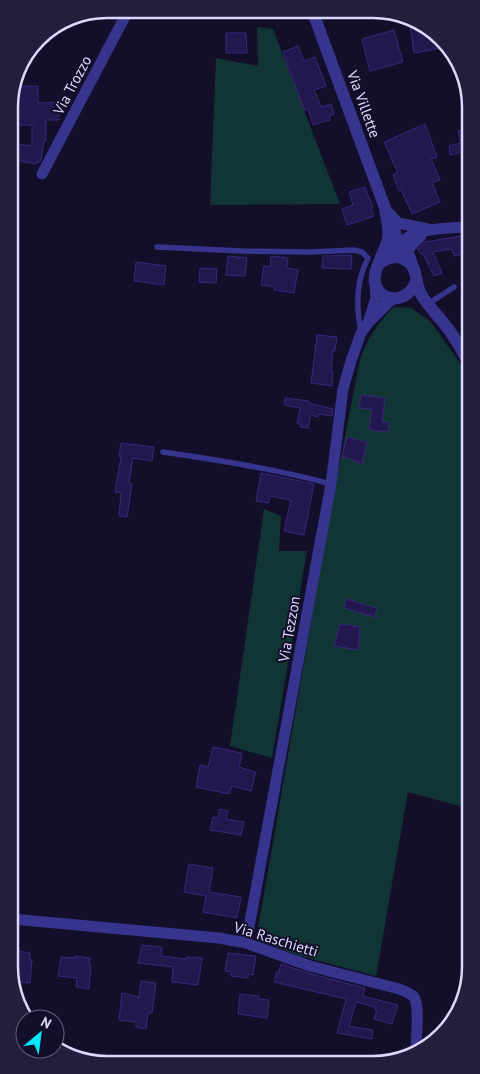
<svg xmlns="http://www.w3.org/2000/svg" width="480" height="1074" font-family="'PT Sans',sans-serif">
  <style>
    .green { fill: #103534 }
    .building { fill: #23184d; stroke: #38277c }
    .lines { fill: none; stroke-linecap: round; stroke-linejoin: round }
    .service { stroke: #37348e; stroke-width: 5.5 }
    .minor { stroke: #37348e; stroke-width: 11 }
    .tertiary { stroke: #37348e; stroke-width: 12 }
    .labels { text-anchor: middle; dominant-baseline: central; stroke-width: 4; stroke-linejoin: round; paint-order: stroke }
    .street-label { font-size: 15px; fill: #dcd7ff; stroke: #130e2a }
    .rim { fill: none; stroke: #dcd7ff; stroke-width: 2.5 }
  </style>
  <rect width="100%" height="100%" fill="#130e2a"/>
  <path class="green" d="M257,27L273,29L340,204L210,205L216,58L258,66Z
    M394,307L411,308L431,322L469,376L470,809L408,792L376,976L300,956L256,940L327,530L359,364C365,341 377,323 394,307Z
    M264,509L281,516L279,551H307L272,758L230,746Z"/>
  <path class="building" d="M409,19L438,33L447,47L414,53Z
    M394,30L403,62L370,71L362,39Z
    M226,33H246L247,53H226Z
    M298,46L304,61L315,57L326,86L314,90L321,107L331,104L334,114L329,116L330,120L313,125L308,109L304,110L283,52Z
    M18,86H38V103L59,102V120H46V141H44L41,160L40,162H37V164L9,159V143L32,146V125H18Z
    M425,124L437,157L431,159L440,180L432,183L440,202L412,214L401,190L399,191L393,175L398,173L384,142Z
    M468,128V160L464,161L462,152L450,155L449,146L461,143L458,131Z
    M365,187L373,207L371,208L374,216L347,225L342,209L353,205L349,192Z
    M468,235V253L454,256L452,249L433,252L442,273L434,276L423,254H421L418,249L425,242Z
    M352,255L351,269L322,268L323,256Z
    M228,256L247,258L245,276L226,275Z
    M271,256L288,258L287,268L298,270L294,293L274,290L275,287L261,285L264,266L270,267Z
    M136,262L166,266L164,285L134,281Z
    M200,268L217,269L216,283L199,282Z
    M317,335L337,337L335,351H333L331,371H333L332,386L311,383Z
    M361,395L385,398L382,422H389L388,432L369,430L372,409L359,408Z
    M285,398L309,401V403L333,409L332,416L319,414L318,417L311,415L308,428L300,427L301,424H297L300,408L284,405Z
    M347,437L367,442L362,464L342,456Z
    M121,443L154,447L152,461L133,458L129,483L132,484L127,517L119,516L121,493L115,492L121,457H119Z
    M261,473L314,484L304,535L284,531L291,500L270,496L269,503L256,501Z
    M346,599L377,608L375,617L344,608Z
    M340,624L360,627L358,650L334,646Z
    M213,747L242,753L239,767L256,772L251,791L232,786L229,794L196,787L200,765L208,767Z
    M219,809L228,811L226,819L244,822L241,835L210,830L213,817L218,818Z
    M189,864L213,868L209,892L241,897L237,918L203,912L206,896L184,892Z
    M142,945L162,947L161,956L186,959L187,957L202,958L198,985L172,982L173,967L138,963Z
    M17,951L30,953V960H32L30,983L17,982L18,973L12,972V952L16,953Z
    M228,953L256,956L253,975L248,974V978L231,976V972L225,971Z
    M75,956L90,958L89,965H91L89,989L76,987L77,978L58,976L61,957L75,958Z
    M281,964L308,973L365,988L363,996L398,1005L392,1024L374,1019L377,1010H375V1007L356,1002L349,1026L373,1030L372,1039L337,1033L346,999L274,982L277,972H279Z
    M141,981L156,983L152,1013H148L146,1029L136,1027V1022L119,1020L122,993L139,997Z
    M240,994L259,996L258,999L269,1000L267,1018L238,1014Z"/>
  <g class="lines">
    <path class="service" d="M157,247L242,251L312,252L354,250L362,252L368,258C356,281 356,308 361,332
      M428,304L454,287
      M163,452C220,460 275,469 331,484"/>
    <path class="minor" d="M42,174L129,9
      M389,213L398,223L428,229
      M399,256C400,251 399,245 403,241C416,228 451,228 468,227
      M414,269L408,251L411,246L421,236
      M369,320L376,298L375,283
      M12,919L219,938L246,943L310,966L399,989C404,991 411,993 414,997C420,1006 416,1039 416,1051
      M246,943L331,484L343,389L351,361L361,333L368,323L393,298"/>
    <path class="tertiary" d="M312,10L385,208C386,218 390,229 388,239C385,252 372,271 375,283C381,306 411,302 416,280
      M392,222L397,239L395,257
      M379,264C387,257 398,254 407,261C418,268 415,282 420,292C426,305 438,315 446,326C455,337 462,351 469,363"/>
  </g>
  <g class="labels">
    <g class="street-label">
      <text transform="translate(72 85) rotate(-62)">Via Trozzo</text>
      <text transform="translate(364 104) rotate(70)">Via Villette</text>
      <text transform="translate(289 629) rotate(-80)">Via Tezzon</text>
      <text transform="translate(276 939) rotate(17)">Via Raschietti</text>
    </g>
  </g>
  <path d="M0 0H480V1074H0ZM107 18H373A89 89 0 0 1 462 107V967A89 89 0 0 1 373 1056H107A89 89 0 0 1 18 967V107A89 89 0 0 1 107 18Z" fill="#231e3b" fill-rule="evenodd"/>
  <path class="rim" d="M107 18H373A89 89 0 0 1 462 107V967A89 89 0 0 1 373 1056H107A89 89 0 0 1 18 967V107A89 89 0 0 1 107 18Z"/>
  <g transform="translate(40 1034) rotate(29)"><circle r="24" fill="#130e2a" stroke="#635e7f"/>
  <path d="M0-4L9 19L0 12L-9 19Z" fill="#03e6ff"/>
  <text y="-8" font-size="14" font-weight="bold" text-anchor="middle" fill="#dcd7ff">N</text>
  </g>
</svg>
